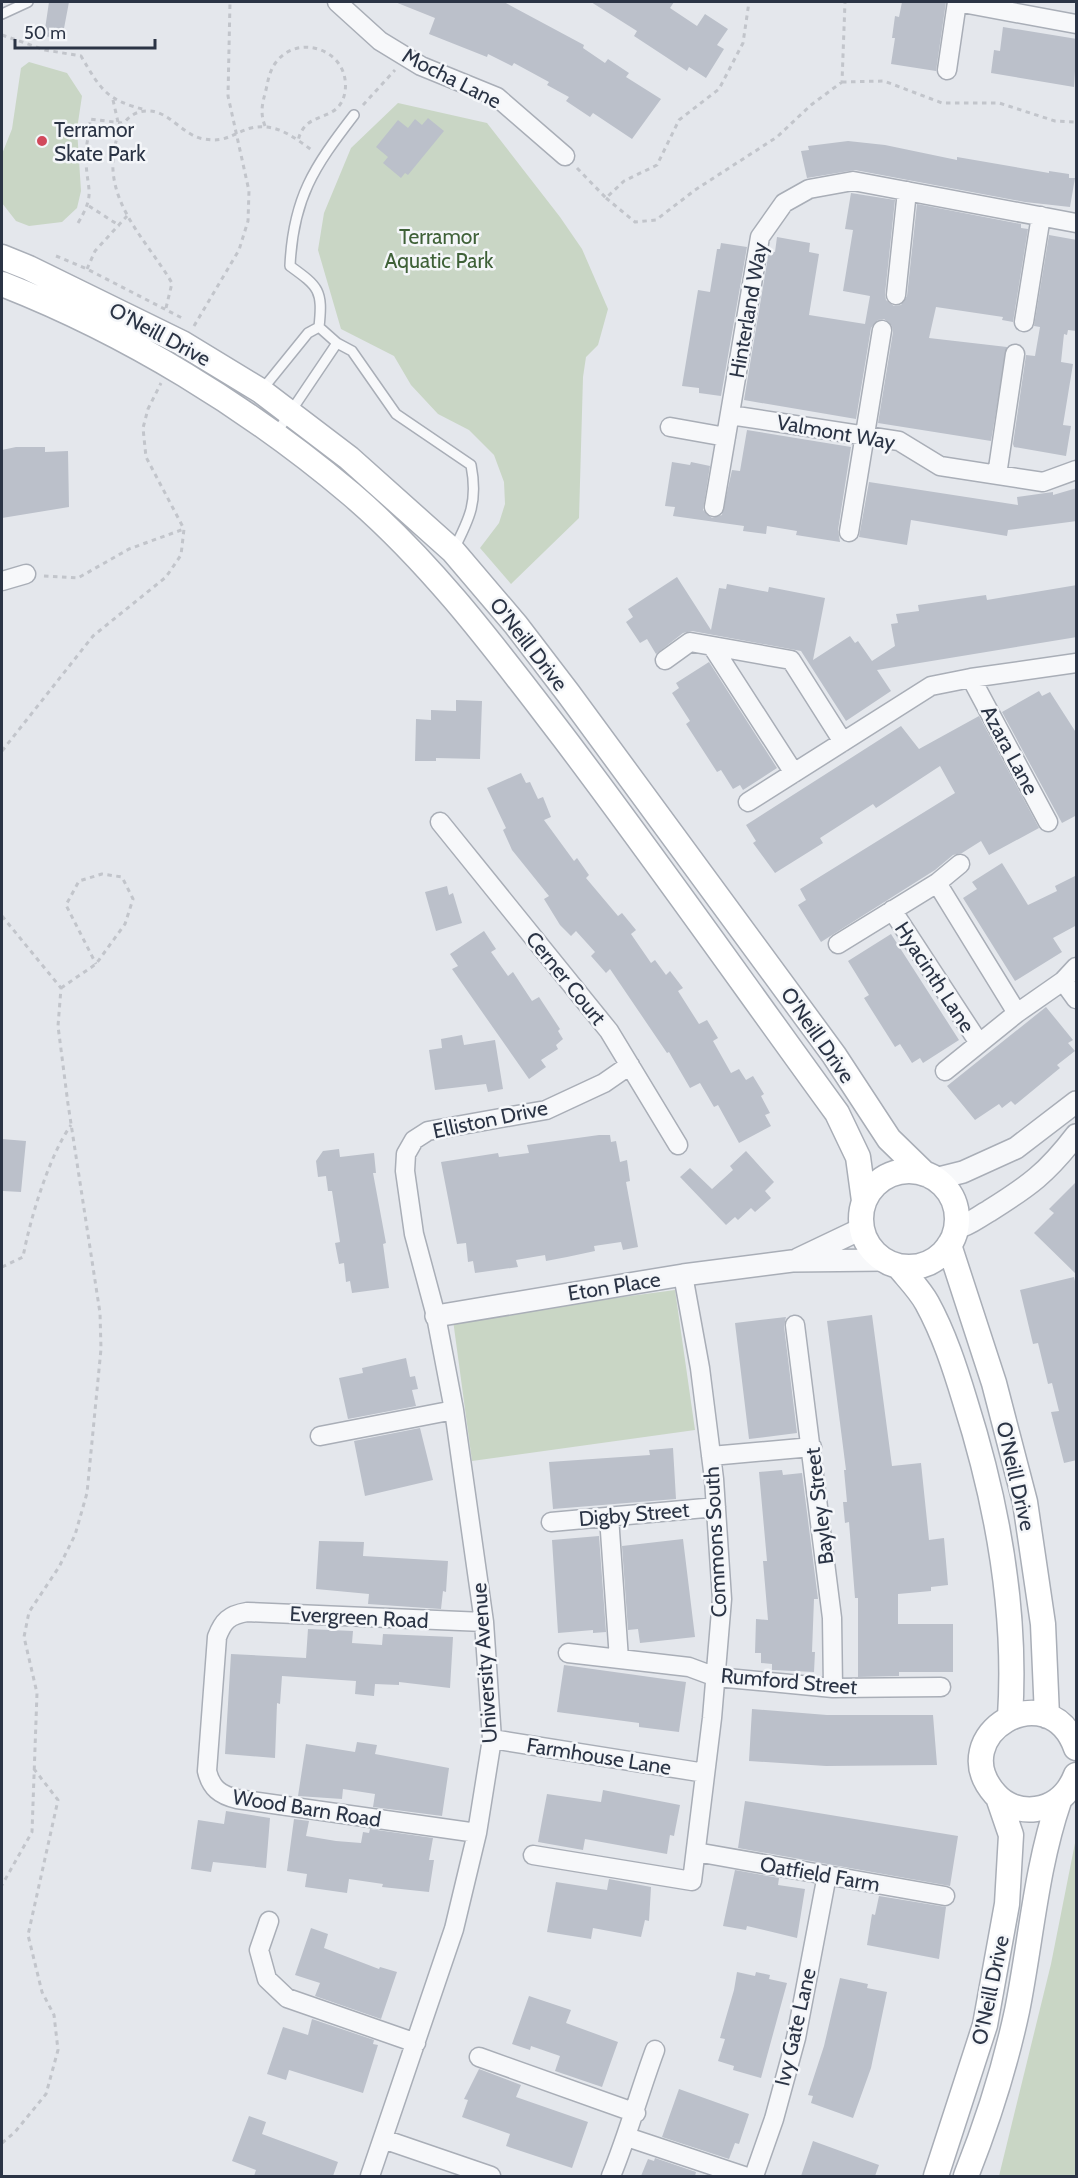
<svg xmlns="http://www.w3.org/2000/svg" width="1078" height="2178" font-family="Cabin,sans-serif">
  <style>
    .green { fill: #c9d6c5 }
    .building { fill: #bbc0ca }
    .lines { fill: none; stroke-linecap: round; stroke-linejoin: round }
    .service-casing { stroke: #a9aeb7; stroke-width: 12 }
    .minor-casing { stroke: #a9aeb7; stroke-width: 21 }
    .tertiary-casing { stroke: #a9aeb7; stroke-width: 24 }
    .secondary-casing { stroke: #a9aeb7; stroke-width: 27 }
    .path { stroke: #c2c5cb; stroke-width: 3; stroke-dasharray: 4.5 4.5; stroke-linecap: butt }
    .service { stroke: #f7f8fa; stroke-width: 9 }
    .minor { stroke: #f7f8fa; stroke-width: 18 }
    .tertiary { stroke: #f7f8fa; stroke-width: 21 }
    .secondary { stroke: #fff; stroke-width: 24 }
    .poi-dot { fill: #d1495b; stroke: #f4f6f9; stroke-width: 2 }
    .labels { text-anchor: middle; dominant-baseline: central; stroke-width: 5; stroke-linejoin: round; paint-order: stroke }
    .street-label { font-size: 21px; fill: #2b3445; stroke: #f4f6f9 }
    .poi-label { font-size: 21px; fill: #2b3445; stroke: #f4f6f9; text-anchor: start }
    .park-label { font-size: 21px; fill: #3f6138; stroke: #f4f6f9 }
  </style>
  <rect width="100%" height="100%" fill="#e4e7ec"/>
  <path class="green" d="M29,62L67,73L82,96L77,129L81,191L77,208L62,222L29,226L16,221L2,203V154L12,129L21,68Z
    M398,103L487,123L560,217L582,249L608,309L598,345L586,357L583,377L579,518L511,584L480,548L499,523L505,504L504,482L494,455L469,430L438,414L411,385L394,356L341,329L318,250L324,213L351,148Z
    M675,1290L695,1430L472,1461L453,1320Z
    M1076,1838V2176H999L1051,1964Z"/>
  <path class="building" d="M49,2H69L62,39L44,36Z
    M395,2H504L584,45L583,48L605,63L608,59L629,73L626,77L661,99L632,139L593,113L590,117L566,101L569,97L547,85L549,82L514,63L512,66L488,54L487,57L429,34L435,18Z
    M591,2H674L670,8L697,26L705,14L728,29L717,45L724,49L706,78L689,67L687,71L666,57L634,36L637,31Z
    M902,2H946L936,71L891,64L895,38H892L895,16L899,17Z
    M1003,27L1077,39L1074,87L991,73L994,50L1000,51Z
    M428,118L444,131L408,175L405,173L401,178L383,163L388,157L376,147L398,120L408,128L415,119L422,125Z
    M848,141L885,145L957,160V157L1049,173V171L1069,174V178H1075L1070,207L1025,202L855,170L807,178L801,151L809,150L808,146Z
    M851,193L895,200L885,294L886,300L894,306L901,305L907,296L917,204L1021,224V228L1028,229L1013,322L1002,320L1003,317L936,307L929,338L1007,347L991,441L878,423L893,332L892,326L884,319L878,320L871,328L856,419L744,400L769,251L775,252L777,237L810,243L809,252L819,254L809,315L865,324L870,296L843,291L853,230L845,229Z
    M1049,235L1077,240V331L1068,330L1067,335L1064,334L1061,362L1073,364L1063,425L1071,426L1066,456L1014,447L1013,444L1026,355L1035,356L1040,327L1034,326Z
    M721,243L747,247L721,396L699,393V388L682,386L698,290L710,292L717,249H720Z
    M747,430L851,447L838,530L840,542L796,535L797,531L767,526L766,534L743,531L744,526L673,516L675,507L665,506L672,462L690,465L691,462L710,466L703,510L712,518L722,515L732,470L740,471Z
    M16,447H45V452L68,451L69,507L2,518V450Z
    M869,482L1018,505L1017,497L1053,492V495L1077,488V521L1008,530L1007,536L911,520L907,545L859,537Z
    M677,577L711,630L719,588L726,589L727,584L768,592L769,587L825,598L813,660L850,636L855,643L858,641L872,661L895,646L891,624L898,623L896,614L919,611L918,605L986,595L987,600L1077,585V637L877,670L891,691L846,721L801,651L692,631L683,633L656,654L647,639L640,643L626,622L633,617L628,609Z
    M709,662L777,768L743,790L740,785L733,789L721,770L717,772L686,724L690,721L672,693L679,688L676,683Z
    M1039,691L1042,696L1050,692L1077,734V815L1062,823L1002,712Z
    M456,700L482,701L480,759L436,758V761H415L416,719L431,720V710L456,711Z
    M979,716L1039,828L989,855L981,841L962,853L953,855L935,870L821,942L798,905L806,900L800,889L955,793L940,766L876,808L873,804L820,838L823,843L775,873L753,843L756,841L746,825L901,726L919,749Z
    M521,773L526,783L530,782L538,799L543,797L551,817L544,820L574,861L577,858L589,875L586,878L618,916L622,913L636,930L631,934L651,963L655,960L666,975L670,971L683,988L678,991L699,1024L707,1020L718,1038L713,1041L731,1073L739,1069L746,1080L753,1076L764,1094L761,1096L770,1113L765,1115L771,1126L739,1143L718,1105L714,1107L700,1083L690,1088L669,1052L667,1053L610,969L606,973L591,956L595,952L576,931L571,936L560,925L544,899L549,896L512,850L503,830L506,828L487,788Z
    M1002,863L1028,905L1057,891L1055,886L1077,875V925L1053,938L1062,952L1015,981L963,898L977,889L972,882Z
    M447,886L449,895L453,893L462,923L436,931L425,892Z
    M484,931L496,949L491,952L508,976L513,972L532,1001L539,997L560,1029L558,1031L563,1039L556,1045L558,1049L541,1060L546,1067L529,1079L452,969L458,966L450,954Z
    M891,934L959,1040L923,1063L920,1058L912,1063L900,1044L895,1047L864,998L869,995L848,961Z
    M1046,1007L1073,1040L1068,1043L1075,1051L1057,1065L1060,1068L1015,1105L1011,1101L1002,1108L999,1104L975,1120L947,1086Z
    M462,1035L464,1045L495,1040L503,1089L488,1092L486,1084L435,1090L429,1050L442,1048L441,1039Z
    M599,1135H610L611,1142L616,1141L620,1162L627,1160L630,1181L626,1182L638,1247L623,1250L621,1242L594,1246L595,1251L567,1257L546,1261L545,1255L516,1260L518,1267L475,1273L473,1261L468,1262L466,1243L457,1244L441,1162L498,1153L499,1157L529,1153L527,1145Z
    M2,1139L26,1141L21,1192L3,1191Z
    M339,1149L340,1157L374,1153L376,1173H373L386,1243L383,1244L389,1288L352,1293L350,1281L346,1282L344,1263L339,1264L335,1243L340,1242L332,1191H328L326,1176L318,1177L316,1161L323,1151Z
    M746,1151L774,1182L765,1191L771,1198L755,1212L751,1208L738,1220L735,1217L726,1225L680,1177L690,1168L712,1189L733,1170L730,1166Z
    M1077,1181V1275L1034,1233L1054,1213L1049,1209Z
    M1074,1277L1077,1289V1460L1064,1463L1051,1412L1059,1411L1052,1383L1048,1384L1038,1343L1033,1344L1020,1290Z
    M872,1315L892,1466L921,1463L929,1540L944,1538L948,1585L931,1587V1591L898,1594V1624H953V1672H899V1676L858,1677V1598H855L849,1522L845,1523L843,1502H847L844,1470H846L827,1321Z
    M786,1317L784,1326L797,1433L749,1439L735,1323Z
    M406,1358L410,1377L415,1376L418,1389L412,1390L416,1406L348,1419L339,1378L363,1373L362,1368Z
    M420,1428L433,1480L365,1496L354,1441Z
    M673,1448L676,1499L553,1509L549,1462L650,1455L649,1450Z
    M782,1470L783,1475L802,1473L818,1599H814L812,1652H815L814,1672L772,1670V1664L761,1663V1653H755L756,1619L768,1620L763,1561H767L759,1472Z
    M599,1536L606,1632L593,1633V1630L558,1633L552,1540Z
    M683,1539L695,1637L640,1643L638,1629L628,1630L622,1546Z
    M319,1541L364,1542L363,1556L448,1561L446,1592L443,1591L441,1609L368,1604L369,1594L316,1589Z
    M308,1629L353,1631L352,1643L382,1645L383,1634L453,1637L450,1688L399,1682V1685L375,1684L374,1696L355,1694L356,1681L282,1676L280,1704L277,1703L275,1758L225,1754L231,1654L306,1658Z
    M564,1665L686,1682L679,1732L639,1727V1723L557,1712Z
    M752,1709L827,1715H933L937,1765L826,1766L749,1761Z
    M357,1742L377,1745L375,1754L449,1768L442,1816L373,1807L375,1794L343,1789L342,1799L298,1796L306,1744L355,1752Z
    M603,1790L680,1805L674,1836L670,1835L667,1854L585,1839L583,1850L538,1842L547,1794L601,1802Z
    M745,1801L958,1836L950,1886L738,1848Z
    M226,1811L270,1818L266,1868L213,1862L211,1872L191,1869L198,1820L224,1824Z
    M294,1819L309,1821L306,1836L336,1841L361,1843L363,1832L369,1833L370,1829L433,1838L429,1860H434L429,1892L382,1887L383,1884L349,1879L347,1893L305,1887L307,1874L287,1871Z
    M735,1870L779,1878L778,1885L805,1889L797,1938L747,1926L746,1930L723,1926Z
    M609,1879L651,1887L649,1921L645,1920L641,1937L593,1928L591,1939L547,1932L556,1882L607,1890Z
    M879,1896L946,1907L939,1959L867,1945L872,1914L875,1915Z
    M311,1928L328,1934L324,1948L379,1969L380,1967L397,1972L381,2019L315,1996L320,1983L295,1975Z
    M737,1972L755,1976L756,1972L770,1975L769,1979L787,1983L761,2078L733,2070L734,2066L718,2061L725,2039L720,2038L734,1990Z
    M840,1978L868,1984L867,1988L887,1992L871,2068L853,2118L811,2103L813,2096L808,2095L824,2046Z
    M529,1996L571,2010L566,2023L618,2042L602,2087L555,2071L560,2056L531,2046L530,2050L512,2044Z
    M312,2019L374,2040L373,2044L378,2045L363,2093L289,2070L286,2080L267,2074L283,2027L308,2035Z
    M479,2069L521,2085L516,2097L588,2122L572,2168L506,2146L510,2134L462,2117L468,2100L464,2099Z
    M679,2089L749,2114L739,2144L735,2143L729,2159L662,2137Z
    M249,2116L266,2122L262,2134L338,2162L333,2176H254L256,2170L232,2161Z
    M813,2141L879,2165L875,2176H801Z
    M655,2158L696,2172L695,2176H641L648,2159L654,2161Z"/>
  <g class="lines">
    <defs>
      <path id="service" d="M2,14L28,2
        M354,115C314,167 293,198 290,266C319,287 323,290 319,327L337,343L352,351L396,414L471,465C478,501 470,518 454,549
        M261,391L308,333L319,327
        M275,435L337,343"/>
      <path id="minor" d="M337,2L380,41L421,66L497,97L565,156
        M957,2L1076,24
        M947,70L957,2
        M896,295L907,191
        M1024,322L1041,216
        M730,415L899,441L940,466L1043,482L1076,470
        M670,427L726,437
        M997,475L1015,354
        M714,507L760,237L784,203L809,189L853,181L1076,223
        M849,532L882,330
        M2,581L26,574
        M712,646L794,773
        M665,660L690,642L791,660L843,742
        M971,678L1048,822
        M748,802L931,686L971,678L1076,663
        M440,822L609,1031L678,1145
        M937,883L1017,1013
        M892,910L979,1043
        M838,944L937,883L960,864
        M1063,981L1076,999
        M945,1071L1017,1013L1063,981L1076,967
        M795,1325L832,1618L833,1688
        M320,1436L454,1410
        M711,1456L812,1447
        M609,1517L619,1659
        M551,1522L716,1507
        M568,1653L689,1667L716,1677L833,1688L941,1687
        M492,1739L705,1773
        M477,1833L237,1799C220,1795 211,1788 207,1771L217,1637C223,1621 229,1615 247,1612L484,1622
        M696,1852L945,1896
        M533,1855L692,1881L712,1718L722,1599L714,1479L700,1368L683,1275
        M269,1921L259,1950L267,1979L287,1998L416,2043
        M479,2057L636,2113
        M627,2137L744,2176
        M383,2139L491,2176
        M370,2176L454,1929L477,1833L492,1739L484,1622L454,1410L436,1316L414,1234L405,1171L406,1154L414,1140L428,1131L546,1110L604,1083L630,1065
        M611,2176C628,2135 639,2093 655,2050
        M754,2176L774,2119L796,2038L827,1875"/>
      <path id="tertiary" d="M935,1179L963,1172L1016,1148L1076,1102
        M956,1228C969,1225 978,1217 989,1211C1029,1186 1047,1173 1076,1135
        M798,1259L861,1229
        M436,1316L683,1275L792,1261L884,1260"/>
      <path id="secondary" d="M2,257L29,268L182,343L261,391L349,458L453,551L516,625L568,693L834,1055L889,1139L925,1174
        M2,284C127,333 248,407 351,494C434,565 498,652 564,738C657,861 746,988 837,1113L858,1157L864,1201
        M861 1219a48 48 0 1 1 96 0a48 48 0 1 1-96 0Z
        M949,1245L994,1383L1025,1502L1043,1624L1047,1716
        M899,1267C908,1278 920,1290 927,1303C944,1334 955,1368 965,1401C997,1502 1017,1611 1010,1717
        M1076,1748C1049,1672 943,1735 995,1794C1005,1806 1021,1811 1036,1809C1056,1806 1069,1793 1076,1775
        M936,2176L985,2025L1007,1904L1011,1835L999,1800
        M966,2176C987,2123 1005,2067 1017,2011C1031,1941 1036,1868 1059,1801"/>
    </defs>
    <use href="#service" class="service-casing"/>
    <use href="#minor" class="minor-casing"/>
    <use href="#tertiary" class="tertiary-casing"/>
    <use href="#secondary" class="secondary-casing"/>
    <path class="path" d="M2,35L45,50L81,56C101,90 106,100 146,110
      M842,82L884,81L942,103H999L1055,121L1076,122
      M113,100L118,122
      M363,105L395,70
      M265,126C260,113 262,104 266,90C268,80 270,69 277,61C299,33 351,50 345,92C339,125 305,108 298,141
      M577,168L606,198L624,181L657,165L679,120L719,89L743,43L749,2
      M606,198L635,222L656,220L695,190L777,137L811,105L842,82L845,2
      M89,206L120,226
      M78,223C96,193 87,192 86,160C85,145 90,134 90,119L122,123
      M56,256L87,269L182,318
      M87,269L95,251L127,216
      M166,308L172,283C145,237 97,196 118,135C122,122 132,111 147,111C169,110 183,136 204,139C226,143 233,133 251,128C276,122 295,138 313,151
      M194,326L239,250L248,221L249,191L228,96L230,2
      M44,576L78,578L129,549L184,529
      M2,751L93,636L166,577L181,555L184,529L146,457L143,428L148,409L161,383
      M2,916L61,988L58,1026L68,1104L100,1313L101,1349L87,1493L75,1535L59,1567L29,1612L24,1637L37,1693L32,1832L2,1885
      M61,988L96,964L125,924L133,899L122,877L102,874L79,881L66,905L96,964
      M2,1267L23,1257C30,1219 49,1156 71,1125
      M2,2143L15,2132L46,2094L58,2050L54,2015L42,1992L28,1935L58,1800L34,1769"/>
    <use href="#service" class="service"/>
    <use href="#minor" class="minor"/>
    <use href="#tertiary" class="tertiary"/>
    <use href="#secondary" class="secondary"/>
  </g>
  <circle class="poi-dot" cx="42" cy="141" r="6"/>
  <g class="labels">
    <g class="street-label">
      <text transform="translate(452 78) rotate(27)">Mocha Lane</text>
      <text transform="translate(748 310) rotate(-80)">Hinterland Way</text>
      <text transform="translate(160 334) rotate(28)">O'Neill Drive</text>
      <text transform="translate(836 432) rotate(10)">Valmont Way</text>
      <text transform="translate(529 644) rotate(52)">O'Neill Drive</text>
      <text transform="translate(1010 750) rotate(62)">Azara Lane</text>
      <text transform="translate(935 977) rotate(57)">Hyacinth Lane</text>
      <text transform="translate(566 978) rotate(51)">Cerner Court</text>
      <text transform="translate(818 1035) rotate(55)">O'Neill Drive</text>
      <text transform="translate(490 1119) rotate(-12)">Elliston Drive</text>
      <text transform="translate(614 1286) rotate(-9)">Eton Place</text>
      <text transform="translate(1016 1476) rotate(77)">O'Neill Drive</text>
      <text transform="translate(819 1506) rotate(-97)">Bayley Street</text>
      <text transform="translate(634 1514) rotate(-5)">Digby Street</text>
      <text transform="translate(715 1542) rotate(-93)">Commons South</text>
      <text transform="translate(359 1617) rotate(3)">Evergreen Road</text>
      <text transform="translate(484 1663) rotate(-94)">University Avenue</text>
      <text transform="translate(789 1681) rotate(5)">Rumford Street</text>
      <text transform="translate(599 1756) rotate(9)">Farmhouse Lane</text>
      <text transform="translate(307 1808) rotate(9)">Wood Barn Road</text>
      <text transform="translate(820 1874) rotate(10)">Oatfield Farm</text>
      <text transform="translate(990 1990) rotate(-78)">O'Neill Drive</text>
      <text transform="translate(795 2027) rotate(-77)">Ivy Gate Lane</text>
    </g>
    <g class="poi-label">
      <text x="54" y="129">Terramor<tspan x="54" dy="24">Skate Park</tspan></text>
    </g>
    <g class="park-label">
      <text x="439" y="236">Terramor<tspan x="439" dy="24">Aquatic Park</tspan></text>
    </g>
  </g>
  <rect width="1078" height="2178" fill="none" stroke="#2b3445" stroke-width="6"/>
  <path d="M15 39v9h140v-9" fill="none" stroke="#2b3445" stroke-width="3"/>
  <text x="24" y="39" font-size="18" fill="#2b3445" stroke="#f4f6f9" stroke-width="4.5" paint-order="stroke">50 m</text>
</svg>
